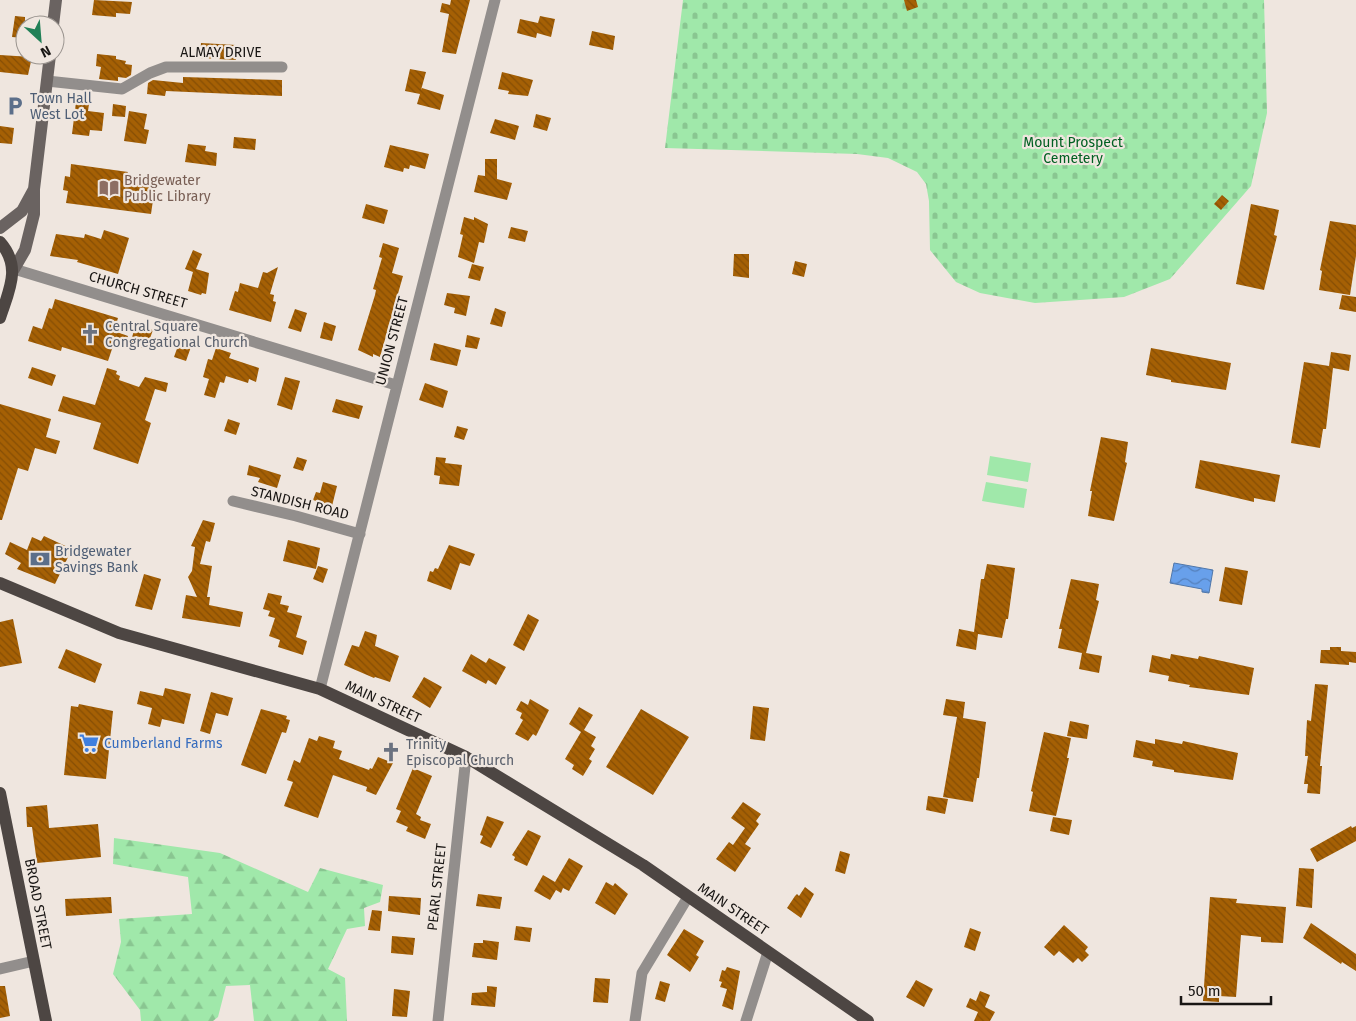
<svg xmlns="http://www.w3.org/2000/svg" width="1356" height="1021" font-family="'Fira Sans',sans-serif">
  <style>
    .forest { fill: url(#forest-firs) }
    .cemetery { fill: url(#cemetery-stones) }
    .garden { fill: #a0e8aa }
    .water { fill: url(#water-waves); stroke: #5077aa }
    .building { fill: url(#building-back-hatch) }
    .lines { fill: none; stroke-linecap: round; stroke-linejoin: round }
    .minor { stroke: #928e8c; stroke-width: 11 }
    .secondary { stroke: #6a6361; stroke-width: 12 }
    .primary { stroke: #4d4643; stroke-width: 12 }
    .labels { text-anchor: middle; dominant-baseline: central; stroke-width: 4.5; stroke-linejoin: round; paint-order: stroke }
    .street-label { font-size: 14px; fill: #191614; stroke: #efe6df }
    .service-label { font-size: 14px; fill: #4e5e75; stroke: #efe6df; text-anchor: start }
    .park-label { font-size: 14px; fill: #006022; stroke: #efe6df }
    .education-label { font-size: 14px; fill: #785e54; stroke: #efe6df; text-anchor: start }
    .worship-label { font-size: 14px; fill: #5b616d; stroke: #efe6df; text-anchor: start }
    .shop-label { font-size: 14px; fill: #366cbe; stroke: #efe6df; text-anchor: start }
  </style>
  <defs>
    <pattern id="forest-firs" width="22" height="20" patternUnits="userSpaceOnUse" patternTransform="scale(1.25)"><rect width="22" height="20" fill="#a0e8aa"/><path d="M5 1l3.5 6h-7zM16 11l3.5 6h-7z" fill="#89c691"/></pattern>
    <pattern id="cemetery-stones" width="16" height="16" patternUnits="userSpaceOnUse" patternTransform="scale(1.25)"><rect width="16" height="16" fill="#a0e8aa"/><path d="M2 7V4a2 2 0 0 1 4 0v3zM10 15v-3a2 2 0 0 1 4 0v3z" fill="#89c691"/></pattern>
    <pattern id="water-waves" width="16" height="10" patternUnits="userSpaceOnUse" patternTransform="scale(1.25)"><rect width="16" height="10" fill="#68a0eb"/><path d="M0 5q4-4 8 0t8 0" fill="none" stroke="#5581bd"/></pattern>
    <pattern id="building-back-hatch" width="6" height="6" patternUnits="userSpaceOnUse" patternTransform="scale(1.25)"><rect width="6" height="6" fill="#a56005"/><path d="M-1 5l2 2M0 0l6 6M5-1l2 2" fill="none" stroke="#864e05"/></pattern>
  </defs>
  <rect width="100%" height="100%" fill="#efe6df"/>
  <path class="forest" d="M114,838L220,853L308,892L320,868L383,885L380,902L364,908L365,926L347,929L328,969L345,978L347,1021H254L250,985L226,986L218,1017L213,1021H141L140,1010L113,974L121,942L119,919L192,914L188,877L113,864Z"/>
  <path class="cemetery" d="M683,0H1264L1267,113L1251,186L1170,279L1124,297L1035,303L980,293L956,282L930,250L929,201L926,184L917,172L888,158L857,154L665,148Z"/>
  <path class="garden" d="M990,456L1031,463L1028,482L987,475Z
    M986,482L1027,489L1024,508L982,501Z"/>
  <path class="water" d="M1174,563L1213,570L1209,593L1202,592V589L1170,583Z"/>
  <path class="building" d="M94,0L132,2L130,14L116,13V17L92,15Z
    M451,0H470L456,54L442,52L449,14L440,12L442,3L450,5Z
    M904,0H916L918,7L907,11Z
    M15,16L25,17V38L12,37Z
    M540,16L555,19L551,37L537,33L536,38L517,33L520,19L538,23Z
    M592,31L615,36L613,50L589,45Z
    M201,43L236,45V60L200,58Z
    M97,54L116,56V59L126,61L125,64L132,65L131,75L126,78L118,77V81L99,79L101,67L96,66Z
    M0,55L32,57L28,75L0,72Z
    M410,69L426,72L421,90L422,88L444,95L440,110L417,104L420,94L405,91Z
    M502,72L533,80L528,96L508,94L509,91L498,89Z
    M183,77L282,80V96L166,91L165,96L147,94L148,83L153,80L183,83Z
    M76,102L89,104L88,111L104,113L102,131L90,130L89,136L72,134Z
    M113,104L126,106L125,117L112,116Z
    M129,111L147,114L144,129L149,130L146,144L124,141Z
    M536,114L551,118L547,131L533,127Z
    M495,119L519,126L515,140L490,133Z
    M0,126L14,128L12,144L0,143Z
    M234,137L256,139L255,150L233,148Z
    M188,144L206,146L205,151L217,153L216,166L185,162Z
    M390,145L429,154L425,169L410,165L409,169L404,168L403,172L384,167Z
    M485,159H497V179L512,183L507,200L474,192L478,175L485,176Z
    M71,164L128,172L127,174L146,178L145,185L155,186L151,214L66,203L68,191L63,190L65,176L70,177Z
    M1222,195L1229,201L1221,210L1214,204Z
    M366,204L388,210L384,224L362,218Z
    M1251,204L1279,210L1274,235L1277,236L1264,290L1236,284Z
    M464,217L474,220V217L488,224L484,243L479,242L474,263L458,257L463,235L460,234Z
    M1330,221L1356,225V256L1350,295L1319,290L1322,271L1320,270Z
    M511,227L528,231L525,242L508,238Z
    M104,230L129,238L118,274L77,262L78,260L50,256L56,234L84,238L85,234L101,239Z
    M383,243L399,248L392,273L403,276L380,357L373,354V357L358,350L375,295L376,290L373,289L382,258L379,257Z
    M193,250L202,254L196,269L209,273L206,294L202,293L201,295L188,291L193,272L185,269Z
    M734,254H749V278L733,276Z
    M795,261L807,264L804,277L792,274Z
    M472,264L484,267L480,281L468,278Z
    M278,267L270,294L274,295L273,301L276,302L271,322L229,310L235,291L238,292L240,283L258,288L263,272L267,273Z
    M447,293L470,296L466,316L454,313L455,308L444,305Z
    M1342,295L1356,297V312L1339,309Z
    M55,299L118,318L114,331L128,336L124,346L114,343L108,361L62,347L61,351L28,341L33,326L42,329L49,308L52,309Z
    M495,308L506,312L502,327L490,324Z
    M295,309L307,313L301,332L288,328Z
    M324,322L336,326L332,341L320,338Z
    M136,324L153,330L146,349L130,344Z
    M467,335L480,338L477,349L465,347Z
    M180,340L192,344L186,361L174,357Z
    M434,343L461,350L457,366L430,360Z
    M216,348L231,353L229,358L259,368L256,382L249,379L248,383L226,376L224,383L220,382L215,398L204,395L209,379L203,377L208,359L212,360Z
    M1151,348L1231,363L1226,390L1171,382V380L1146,375Z
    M1331,352L1351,355L1349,371L1333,368L1326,429H1323L1320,448L1291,443L1304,362L1329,366Z
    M32,367L56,375L52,386L28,378Z
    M107,368L117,371L116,374L120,376L119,380L139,387L145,377L168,383L166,392L155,389L145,420L151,423L138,464L93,449L101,423L58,411L63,396L95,405Z
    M285,377L300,381L292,410L277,405Z
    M425,383L448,391L443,408L419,400Z
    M336,399L363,406L359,419L332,412Z
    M0,404L51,419L46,437L60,441L56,454L35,448L28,471L18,468L2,520H0Z
    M228,419L240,423L236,435L224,431Z
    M457,426L468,429L464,440L454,437Z
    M1101,437L1128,442L1125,462L1127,463L1114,521L1088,516L1092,491H1090Z
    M297,457L307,460L303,471L293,468Z
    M436,457L446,458L445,463L462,465L459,486L439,484L440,476L434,475Z
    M1200,460L1280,475L1275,502L1254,498V502L1195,488Z
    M249,465L281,475L277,488L258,482L260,478L247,475Z
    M323,482L337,486L332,506L313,500L316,492L320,493Z
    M203,520L215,523L210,542L206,541L200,564L212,566L207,597H210L209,605L243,612L240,627L182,618L186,595L197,597L188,577L192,571L195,547L191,546Z
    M44,536L72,549L55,584L17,569L21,563L5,554L10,542L27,550L32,537L41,541Z
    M288,540L320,548L316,569L283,561Z
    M449,545L475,554L470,566L460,563L451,590L427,581L430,571L433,572L435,568L438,569Z
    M987,564L1015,568L1008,619H1006L1002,638L978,634L976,650L956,646L959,629L974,632L981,579H984Z
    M318,566L328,569L323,583L313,579Z
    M1225,567L1248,571L1242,605L1219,601Z
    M144,574L161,579L152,610L135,606Z
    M1071,579L1099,584L1096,600L1099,601L1086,653L1102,656L1099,673L1079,669L1082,653L1058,648L1062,629H1059Z
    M268,593L282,596L280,604L289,606L287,612L302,616L296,637L307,641L303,655L278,647L280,640L269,636L275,618L268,616L270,611L263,609Z
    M528,614L539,620L524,651L513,645Z
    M13,619L22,663L0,667V622Z
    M365,631L377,635L375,646L399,656L390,682L375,677L374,678L344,665L352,645L359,647Z
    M1330,647H1341V651L1356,652V663L1349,662V665L1320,663L1321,650H1330Z
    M66,649L102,664L95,683L58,668Z
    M471,654L486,663L489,658L506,667L496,685L488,680L486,684L462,671Z
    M1171,654L1198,659L1199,656L1254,668L1249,695L1189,687L1190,685L1168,681L1169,676L1149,672L1152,655L1170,659Z
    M424,677L442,687L430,708L412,697Z
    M1315,684L1328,685L1320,766H1322L1320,794L1307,793L1308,784H1304L1308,756H1305L1307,720L1311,721Z
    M165,688L191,694L184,724L162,719L160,727L148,724L152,708L137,704L140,691L163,696Z
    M211,692L233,698L228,716L216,713L210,734L200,731Z
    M530,699L549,710L536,736L533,734L528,741L515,734L523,720L520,718L522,713L516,710L521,701L528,705Z
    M946,699L965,702L963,718L986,722L979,778H977L973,802L943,797L957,717L943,715Z
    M79,704L113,711L106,779L64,775L71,706L78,707Z
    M753,706L769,708L765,741L750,739Z
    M579,707L593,715L584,730L596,737L591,746L595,749L589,759L592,761L583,776L572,769L574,765L565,759L581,732L569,724Z
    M261,709L287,716L286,719L290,720L286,733L282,732L266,774L241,765Z
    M641,709L689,737L653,795L606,767Z
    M1070,721L1089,725L1087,739L1067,736Z
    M1044,732L1071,738L1067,758H1069L1056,816L1029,811L1033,792L1031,791Z
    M319,736L335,741L333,748L342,751L339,759L369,770L370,768L372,769L378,757L393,763L376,795L366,791L367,787L333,775L318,818L284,806L293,782L287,780L294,760L300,763L309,738L317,741Z
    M1155,739L1182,744L1183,741L1238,753L1233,780L1174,772V770L1152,766L1153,761L1133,757L1136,740L1155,744Z
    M413,768L432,776L416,814L421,817L420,820L431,824L425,839L406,831L408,827L396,822L401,811L396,809Z
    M928,796L948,799L945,814L926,810Z
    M743,802L761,814L756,821L759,824L745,844L751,848L735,872L716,859L729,842L733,845L745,828L731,818Z
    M47,805L49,828L98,824L101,857L37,863L32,827H27L26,807Z
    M487,816L504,822L491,848L480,843L483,836L480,835Z
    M1053,817L1072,820L1069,835L1050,831Z
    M1351,826L1352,828L1356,826V841L1317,862L1310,849Z
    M528,830L541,836L527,866L514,860L515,857L512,855Z
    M840,851L850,854L845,874L835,871Z
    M569,858L583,866L569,891L563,888L561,893L556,890L550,900L534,891L543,875L555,882Z
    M1299,868L1314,869L1312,908L1296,906Z
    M606,882L613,886L615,883L628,894L615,915L595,903Z
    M805,887L814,894L801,918L787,908L795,896L797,894L799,896Z
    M478,894L502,897L500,909L476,906Z
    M389,896L421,898L420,915L388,911Z
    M111,897L112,913L66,916L65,899Z
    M1210,897L1237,899L1236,903L1286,907L1283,943L1261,942V937L1241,935L1236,997L1219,996V1002L1203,1001Z
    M372,910L382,911L380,931L368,930Z
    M1311,923L1356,954V971L1342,962L1341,964L1303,938Z
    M1064,925L1088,947L1085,951L1089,955L1082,962L1078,958L1073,963L1059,951L1054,956L1044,947Z
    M516,926L532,928L530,942L514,940Z
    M970,928L981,932L975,951L964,947Z
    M684,929L704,941L696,955L699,957L690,972L667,955Z
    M392,936L415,938L413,955L391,953Z
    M483,940L499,942L497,960L472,957L474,943H483Z
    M727,967L740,971L733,1010L722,1006L727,989L720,987L722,982L719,981L722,970L725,971Z
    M595,978L610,979L608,1003L593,1002Z
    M916,980L933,989L924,1007L906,997Z
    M660,981L670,984L665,1002L655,999Z
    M0,986H5L10,1016L0,1018Z
    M487,986L497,987L495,1007L471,1005L472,993L487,992Z
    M394,989L410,991L407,1017L392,1016Z
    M980,991L990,995L985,1007L995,1012L990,1021H974L978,1012L966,1007L970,998L976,1001Z"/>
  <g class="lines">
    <path class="minor" d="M47,81L122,89L150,73L166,67H282
      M14,269L396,385
      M233,501L296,516L360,534
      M320,689L495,0
      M0,969L34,961
      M438,1021L466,757
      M635,1021L642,973L688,897
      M746,1021L768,952"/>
    <path class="secondary" d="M53,25L56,0
      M0,228L22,211L34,189
      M14,269L25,250L34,214V189L50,55"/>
    <path class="primary" d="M0,242C22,267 9,290 0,318
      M0,583L119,633L320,689L466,757L643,865L868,1021
      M0,793L46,1021"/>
  </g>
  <defs>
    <symbol id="parking-bare" viewBox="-9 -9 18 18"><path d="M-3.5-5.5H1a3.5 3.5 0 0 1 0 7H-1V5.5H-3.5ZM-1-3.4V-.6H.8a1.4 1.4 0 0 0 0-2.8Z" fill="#5c6f8a" stroke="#efe6df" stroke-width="2.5" paint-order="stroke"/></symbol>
    <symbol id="library-bare" viewBox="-9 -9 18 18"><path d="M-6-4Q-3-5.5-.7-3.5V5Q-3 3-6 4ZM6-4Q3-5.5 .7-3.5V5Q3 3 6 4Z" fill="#8d6e63" stroke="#efe6df" stroke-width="2.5" paint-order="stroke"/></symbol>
    <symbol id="church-bare" viewBox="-9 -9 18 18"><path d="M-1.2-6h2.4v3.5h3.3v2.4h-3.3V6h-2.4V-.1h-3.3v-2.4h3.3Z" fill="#6b7280" stroke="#efe6df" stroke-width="2.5" paint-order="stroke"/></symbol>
    <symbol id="bank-bare" viewBox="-9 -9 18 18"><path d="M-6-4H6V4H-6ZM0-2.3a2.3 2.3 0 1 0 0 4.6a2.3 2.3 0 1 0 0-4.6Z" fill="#5c6f8a" stroke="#efe6df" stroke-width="2.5" paint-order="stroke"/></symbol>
    <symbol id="supermarket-bare" viewBox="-9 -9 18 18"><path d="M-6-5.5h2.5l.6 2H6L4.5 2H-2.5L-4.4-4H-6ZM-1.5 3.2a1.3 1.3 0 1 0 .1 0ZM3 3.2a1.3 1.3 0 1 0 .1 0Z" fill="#3f7fe0" stroke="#efe6df" stroke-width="2.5" paint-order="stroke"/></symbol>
  </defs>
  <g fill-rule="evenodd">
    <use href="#parking-bare" x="1" y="92" width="28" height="28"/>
    <use href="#library-bare" x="95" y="174" width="28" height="28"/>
    <use href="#church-bare" x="76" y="320" width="28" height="28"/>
    <use href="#bank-bare" x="26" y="545" width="28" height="28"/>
    <use href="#supermarket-bare" x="75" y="729" width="28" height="28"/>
    <use href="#church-bare" x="377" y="738" width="28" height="28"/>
  </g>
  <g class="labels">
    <g class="street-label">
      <text x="221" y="52">ALMAY DRIVE</text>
      <text transform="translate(138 290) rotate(16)">CHURCH STREET</text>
      <text transform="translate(392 341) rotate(-75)">UNION STREET</text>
      <text transform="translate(300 503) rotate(14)">STANDISH ROAD</text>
      <text transform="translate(383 702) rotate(25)">MAIN STREET</text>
      <text transform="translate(437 887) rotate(-84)">PEARL STREET</text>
      <text transform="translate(38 904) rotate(79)">BROAD STREET</text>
      <text transform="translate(733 909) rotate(34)">MAIN STREET</text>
    </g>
    <g class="service-label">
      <text x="30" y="98">Town Hall<tspan x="30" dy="16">West Lot</tspan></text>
      <text x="55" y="551">Bridgewater<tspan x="55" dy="16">Savings Bank</tspan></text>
    </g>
    <g class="park-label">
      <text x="1073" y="142">Mount Prospect<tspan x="1073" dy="16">Cemetery</tspan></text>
    </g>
    <g class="education-label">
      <text x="124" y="180">Bridgewater<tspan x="124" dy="16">Public Library</tspan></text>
    </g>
    <g class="worship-label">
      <text x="105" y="326">Central Square<tspan x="105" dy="16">Congregational Church</tspan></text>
      <text x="406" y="744">Trinity<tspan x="406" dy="16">Episcopal Church</tspan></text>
    </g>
    <g class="shop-label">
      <text x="104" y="743">Cumberland Farms</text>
    </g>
  </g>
  <g transform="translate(40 40) rotate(154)"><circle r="24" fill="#efe6df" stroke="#99938e"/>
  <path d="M0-4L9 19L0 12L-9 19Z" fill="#218057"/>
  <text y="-8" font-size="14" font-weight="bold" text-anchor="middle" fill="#191614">N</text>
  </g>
  <path d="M1181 996v8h90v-8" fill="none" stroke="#191614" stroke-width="2.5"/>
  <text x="1188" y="996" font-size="15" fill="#191614" stroke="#efe6df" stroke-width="4" paint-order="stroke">50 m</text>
</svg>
